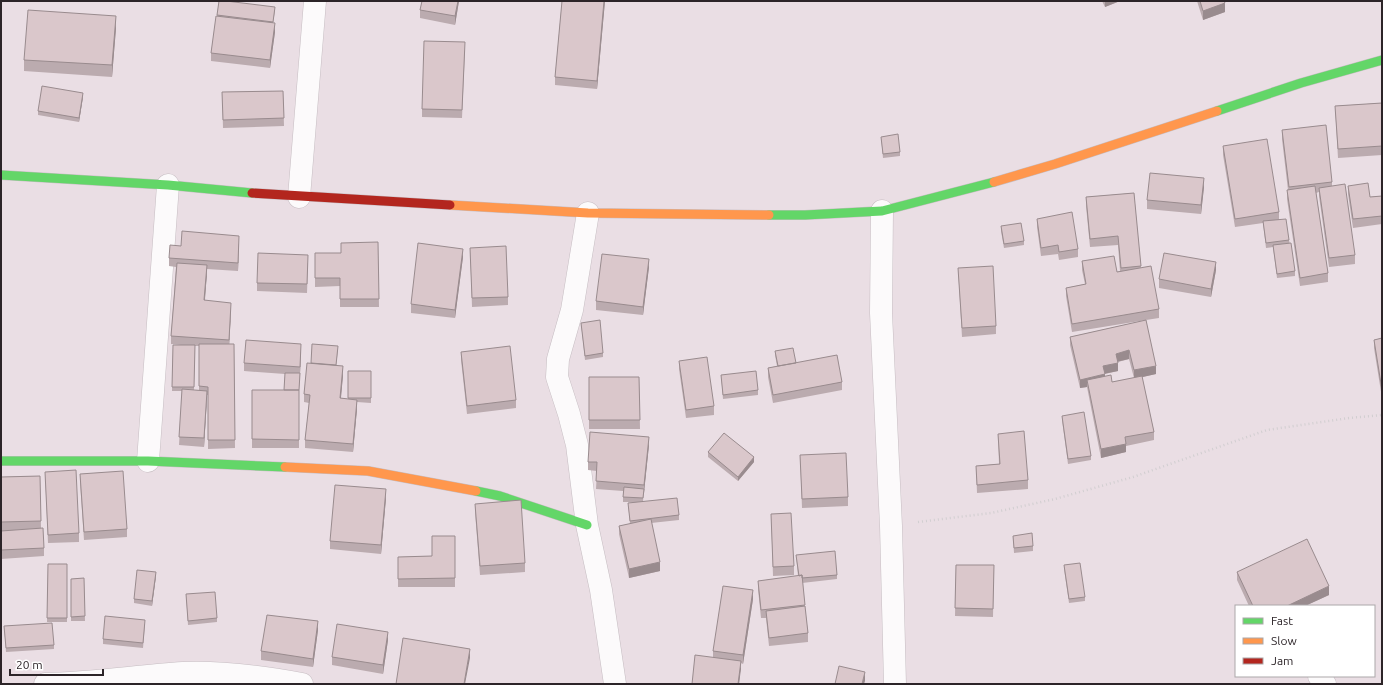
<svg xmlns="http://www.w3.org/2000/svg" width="1383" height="685" font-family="Ubuntu,sans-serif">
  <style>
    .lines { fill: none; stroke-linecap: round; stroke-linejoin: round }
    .street-casing { stroke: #c6bdc2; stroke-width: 23 }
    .fast-casing { stroke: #c6bdc2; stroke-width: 10 }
    .slow-casing { stroke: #c6bdc2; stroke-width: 10 }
    .jam-casing { stroke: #c6bdc2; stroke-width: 10 }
    .path { stroke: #d1ced0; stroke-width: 2.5; stroke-dasharray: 1 3; stroke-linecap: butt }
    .street { stroke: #fcfafb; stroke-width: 22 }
    .fast { stroke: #63d668; stroke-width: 9 }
    .slow { stroke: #ff974d; stroke-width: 9 }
    .jam { stroke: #b3261e; stroke-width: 9 }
    .wall { fill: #bbabaf; fill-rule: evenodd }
    .shaded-wall { fill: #998b8e }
    .building { fill: #dac7cb; stroke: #998b8e }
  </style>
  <rect width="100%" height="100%" fill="#eadee4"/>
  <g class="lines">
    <defs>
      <path id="street" d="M299,197L315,1
        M882,211L881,313L891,526L895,684
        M588,213L572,310L558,359L557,377L569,414L577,445L587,525L601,590L615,684
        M148,461L168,185
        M1319,676L1325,684
        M45,684C92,683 137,676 183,673C222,671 263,677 302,684"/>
      <path id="fast" d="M1217,111L1301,83L1382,60
        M1,175L168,185L252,193
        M769,215H805L882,211L994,182
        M1,461H148L285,467
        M476,491L500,496L587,525"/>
      <path id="slow" d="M994,182L1055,164L1217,111
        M450,205L588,213L769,215
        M285,467L368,471L476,491"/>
      <path id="jam" d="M252,193L450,205"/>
    </defs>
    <use href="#street" class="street-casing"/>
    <use href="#fast" class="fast-casing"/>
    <use href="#slow" class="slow-casing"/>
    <use href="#jam" class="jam-casing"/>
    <path class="path" d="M918,522L991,513L1055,499L1133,477L1267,430L1349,418L1382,415"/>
    <use href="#street" class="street"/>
    <use href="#fast" class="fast"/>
    <use href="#slow" class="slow"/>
    <use href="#jam" class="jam"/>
  </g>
  <path class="wall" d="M219,1L275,11L273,23L275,32L270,68L211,61V53L217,16Z
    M422,1H459L455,25L420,18V10Z
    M562,1H605L597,89L555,85V77Z
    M1102,1H1120L1105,7Z
    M1197,1H1224L1225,12L1203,20Z
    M116,28L112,77L24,71V60Z
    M465,50L462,118L422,117V109Z
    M283,91L284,126L223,128L222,92Z
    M83,97L79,122L38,115V111Z
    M1382,103V155L1338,158L1335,106Z
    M1282,130L1332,182V186L1355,255V264L1329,267L1319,196V192L1316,193L1328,273V282L1300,286L1287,199V190H1288L1282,139Z
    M881,137L900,152V156L883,158Z
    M1223,146L1279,212V219L1289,240L1295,271V276L1277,278L1273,247L1266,248L1263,223L1235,227L1223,155Z
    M1348,186L1370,197L1382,196V224L1353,228L1348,194Z
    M1204,187L1201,214L1147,209V200Z
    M1134,193L1141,268L1159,309V318L1146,320L1156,374L1142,377L1154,432V440L1126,446V452L1101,458L1087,387L1080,388L1070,345V337L1146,320L1072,332L1066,296V288L1085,284L1082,270V261L1117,272L1120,271L1118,245L1090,247L1086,206V197ZM1129,359L1134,378L1112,382L1105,377V374L1118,371V362Z
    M1037,219L1078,249V257L1059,260L1058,254L1041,256L1037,227Z
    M1001,226L1024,241V245L1004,248L1001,231Z
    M378,242L379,307H340V286L315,287V253H341Z
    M239,244L238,271L207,269L205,300L231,311L229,344H234L235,448L208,449V395H207L204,447L179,445L182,391H172L173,345H181L171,344V336L176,267L169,266V258L181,246ZM195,346H199V390H194Z
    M470,248L508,297V305L472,307Z
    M463,257L455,318L411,313V304Z
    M308,263L307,293L257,291V283Z
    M649,267L643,315L596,310V301Z
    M958,268L996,326V334L962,337Z
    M1216,270L1211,297L1159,288V279Z
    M581,323L603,353V357L585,360Z
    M1382,338V398L1374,348V340Z
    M338,350L336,366L343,375L341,398L348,399V371H371V403L357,402V409L353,452L305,448V440L309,403L304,402V394L311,363Z
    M775,351L796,363L842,382V390L773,403L768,377V368L777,366L775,355Z
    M301,352L299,390V448H252V390H284L285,374L244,371V363Z
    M461,352L516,400V408L467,414L461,360Z
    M679,361L714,406V415L686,418L679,369Z
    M721,375L758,390V395L723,399Z
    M589,377H639L640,429H589Z
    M1062,416L1091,456V460L1068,464L1062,420Z
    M998,434L1028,480V489L977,493L976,466L999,464Z
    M649,445L643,501L679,515V520L651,523L660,571L629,578L619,534V526L630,524L628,503L635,502H623V491L596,489L597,471L588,470V462Z
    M708,452L754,462L738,481L708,457Z
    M800,455L848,497V506L802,508Z
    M45,472L79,533V542L48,543Z
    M80,474L127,529V537L84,540L80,482Z
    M40,476L41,528L44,548V556L1,559V477Z
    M386,498L381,554L330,549V541Z
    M475,504L525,563V572L480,575L475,512Z
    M771,514L794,566V575L773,576Z
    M455,536V587H398V557L432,556Z
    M1013,536L1033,546V551L1014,553Z
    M796,555L837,575V579L802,583L808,633V642L769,646L766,618H761L758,589V581L798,576Z
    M48,564H67V622H47Z
    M956,565H994L993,617L955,616Z
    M1064,565L1085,597V601L1069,603L1064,569Z
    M1237,572L1329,595L1305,606H1249L1237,580Z
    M156,576L152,606L134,603V599Z
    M84,578L85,621H71V579Z
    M186,594L217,618V622L188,625Z
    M753,599L743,664L741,663L739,684H692L713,658V651Z
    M145,624L143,648L103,644V639Z
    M4,626L54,645V649L6,652Z
    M318,630L313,667L261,660V651Z
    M388,640L383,674L332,665V657Z"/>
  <path class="shaded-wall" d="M458,1H459L455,25V16Z
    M604,1H605L597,89V81Z
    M1105,1H1120L1105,7Z
    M1225,3V12L1203,20V11Z
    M116,16V28L112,77V65Z
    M275,23V32L270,68V60Z
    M83,93V97L79,122V118Z
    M1204,178V187L1201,214V205Z
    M239,236V244L238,271V263Z
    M463,249V257L455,318V310Z
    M649,259V267L643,315V307Z
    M1216,262V270L1211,297V289Z
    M207,265V274L204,309V300Z
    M231,303V311L229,348V340Z
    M301,344V352L300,375V367Z
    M1129,350V359L1116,362V354Z
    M1118,363V371L1103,374V366Z
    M343,366V375L340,407V398Z
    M1156,366V374L1134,379V370Z
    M1105,374V382L1087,380V387L1080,388V380Z
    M207,391V399L204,447V438Z
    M357,400V409L353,452V444Z
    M649,437V445L644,493V485Z
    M1126,444V452L1101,458V449Z
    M754,457V462L738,481V477Z
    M386,489V498L381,554V545Z
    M660,562V571L629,578V569Z
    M156,572V576L152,606V601Z
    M1329,586V595L1305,606H1287Z
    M753,590V599L743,664V655Z
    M318,621V630L313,667V659Z
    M388,632V640L383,674V665Z
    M470,649V658L465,684H464Z
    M741,661V669L739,684H738Z
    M865,672V681L864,684H862Z"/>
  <path class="building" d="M219,1H226L275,7L273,22L217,15Z
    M422,1H458L455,16L420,10Z
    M562,1H604L597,81L555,77Z
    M1200,1H1224L1225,3L1203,11Z
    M28,10L116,16L112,65L24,60Z
    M216,16L275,23L270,60L211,53Z
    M424,41L465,42L462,110L422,109Z
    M42,86L83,93L79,118L38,111Z
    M283,91L284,118L223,120L222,92Z
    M1382,103V146L1338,149L1335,106Z
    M1326,125L1332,182L1289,187L1282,130Z
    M898,134L900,152L883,154L881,137Z
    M1267,139L1279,212L1235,219L1223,146Z
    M1150,173L1204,178L1201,205L1147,200Z
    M1368,183L1370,197L1382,196V216L1353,219L1348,186Z
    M1345,184L1355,255L1329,258L1319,188Z
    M1315,186L1328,273L1300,278L1287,190Z
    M1134,193L1141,266L1121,268L1118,236L1090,239L1086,197Z
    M1072,212L1078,249L1059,252L1058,245L1041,248L1037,219Z
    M1286,219L1289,240L1266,243L1263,221Z
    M1021,223L1024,241L1004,244L1001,226Z
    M182,231L239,236L238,263L169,258L170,245L181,246Z
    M378,242L379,299H340V278H315V253H341V243Z
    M418,243L463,249L455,310L411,304Z
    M1291,243L1295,271L1277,274L1273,245Z
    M506,246L508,297L472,298L470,248Z
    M258,253L308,255L307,284L257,283Z
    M1164,253L1216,262L1211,289L1159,279Z
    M602,254L649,259L643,307L596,301Z
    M1114,256L1117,272L1151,266L1159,309L1072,324L1066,288L1086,284L1082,261Z
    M177,263L207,265L204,300L231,303L229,340L171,336Z
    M993,266L996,326L962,328L958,268Z
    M600,320L603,353L585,356L581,323Z
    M1146,320L1156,366L1134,370L1129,350L1116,354L1118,363L1103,366L1105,374L1080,380L1070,337Z
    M1382,338V390L1374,340Z
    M246,340L301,344L300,367L244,363Z
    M199,344H234L235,440H208V387L199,386Z
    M312,344L338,346L336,365L311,363Z
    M173,345H195L194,387H172Z
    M510,346L516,400L467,406L461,352Z
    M793,348L796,363L778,366L775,351Z
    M837,355L842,382L773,395L768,368Z
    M707,357L714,406L686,410L679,361Z
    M307,363L343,366L340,398L357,400L353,444L305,440L310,395L304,394Z
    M348,371H371V398H348Z
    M756,371L758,390L723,395L721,375Z
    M285,373H300L299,390H284Z
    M1111,375L1112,382L1142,376L1154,432L1125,437L1126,444L1101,449L1087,380Z
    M589,377H639L640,420H589Z
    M182,389L207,391L204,438L179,437Z
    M252,390H299V440L252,439Z
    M1084,412L1091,456L1068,459L1062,416Z
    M1024,431L1028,480L977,485L976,466L1000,464L998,434Z
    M590,432L649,437L644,485L596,481L597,462H588Z
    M724,433L754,457L738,477L708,452Z
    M846,453L848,497L802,499L800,455Z
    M76,470L79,533L48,535L45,472Z
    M123,471L127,529L84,532L80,474Z
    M40,476L41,521L1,522V477Z
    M335,485L386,489L381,545L330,541Z
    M624,487L644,489L643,498L623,497Z
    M677,498L679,515L630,521L628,503Z
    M521,500L525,563L480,566L475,504Z
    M791,513L794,566L773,567L771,514Z
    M651,519L660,562L629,569L619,526Z
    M43,528L44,548L1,550V531Z
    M1032,533L1033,546L1014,548L1013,536Z
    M432,536H455V578L398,579V557L432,556Z
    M1307,539L1329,586L1287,606H1253L1237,572Z
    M835,551L837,575L802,578V575L799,576L796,555Z
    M1080,563L1085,597L1069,599L1064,565Z
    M48,564H67V618H47Z
    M956,565H994L993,609L955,608Z
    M137,570L156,572L152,601L134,599Z
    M802,575L805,605L761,610L758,581Z
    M84,578L85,616L71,617V579Z
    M723,586L753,590L743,655L713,651Z
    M215,592L217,618L188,621L186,594Z
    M805,606L808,633L769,638L766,611Z
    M267,615L318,621L313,659L261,651Z
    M105,616L145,620L143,643L103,639Z
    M52,623L54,645L6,648L4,626Z
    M337,624L388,632L383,665L332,657Z
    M403,638L470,649L464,684H396Z
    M695,655L741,661L738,684H692Z
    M839,666L865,672L862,684H835Z"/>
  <rect width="1383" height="685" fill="none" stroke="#2c2428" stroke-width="4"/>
  <rect x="1235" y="605" width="140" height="72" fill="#ffffff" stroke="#aba7a9"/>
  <rect x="1243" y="618" width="20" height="6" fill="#63d668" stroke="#aba7a9"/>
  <text x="1271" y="625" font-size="12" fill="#2c2428">Fast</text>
  <rect x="1243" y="638" width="20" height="6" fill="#ff974d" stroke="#aba7a9"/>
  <text x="1271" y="645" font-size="12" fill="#2c2428">Slow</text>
  <rect x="1243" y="658" width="20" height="6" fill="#b3261e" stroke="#aba7a9"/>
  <text x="1271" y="665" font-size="12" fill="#2c2428">Jam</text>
  <path d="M10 669v6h93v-6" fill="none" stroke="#2c2428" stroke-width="2"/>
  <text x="16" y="669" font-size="12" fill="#2c2428" stroke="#ffffff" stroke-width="3" paint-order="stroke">20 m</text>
</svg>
